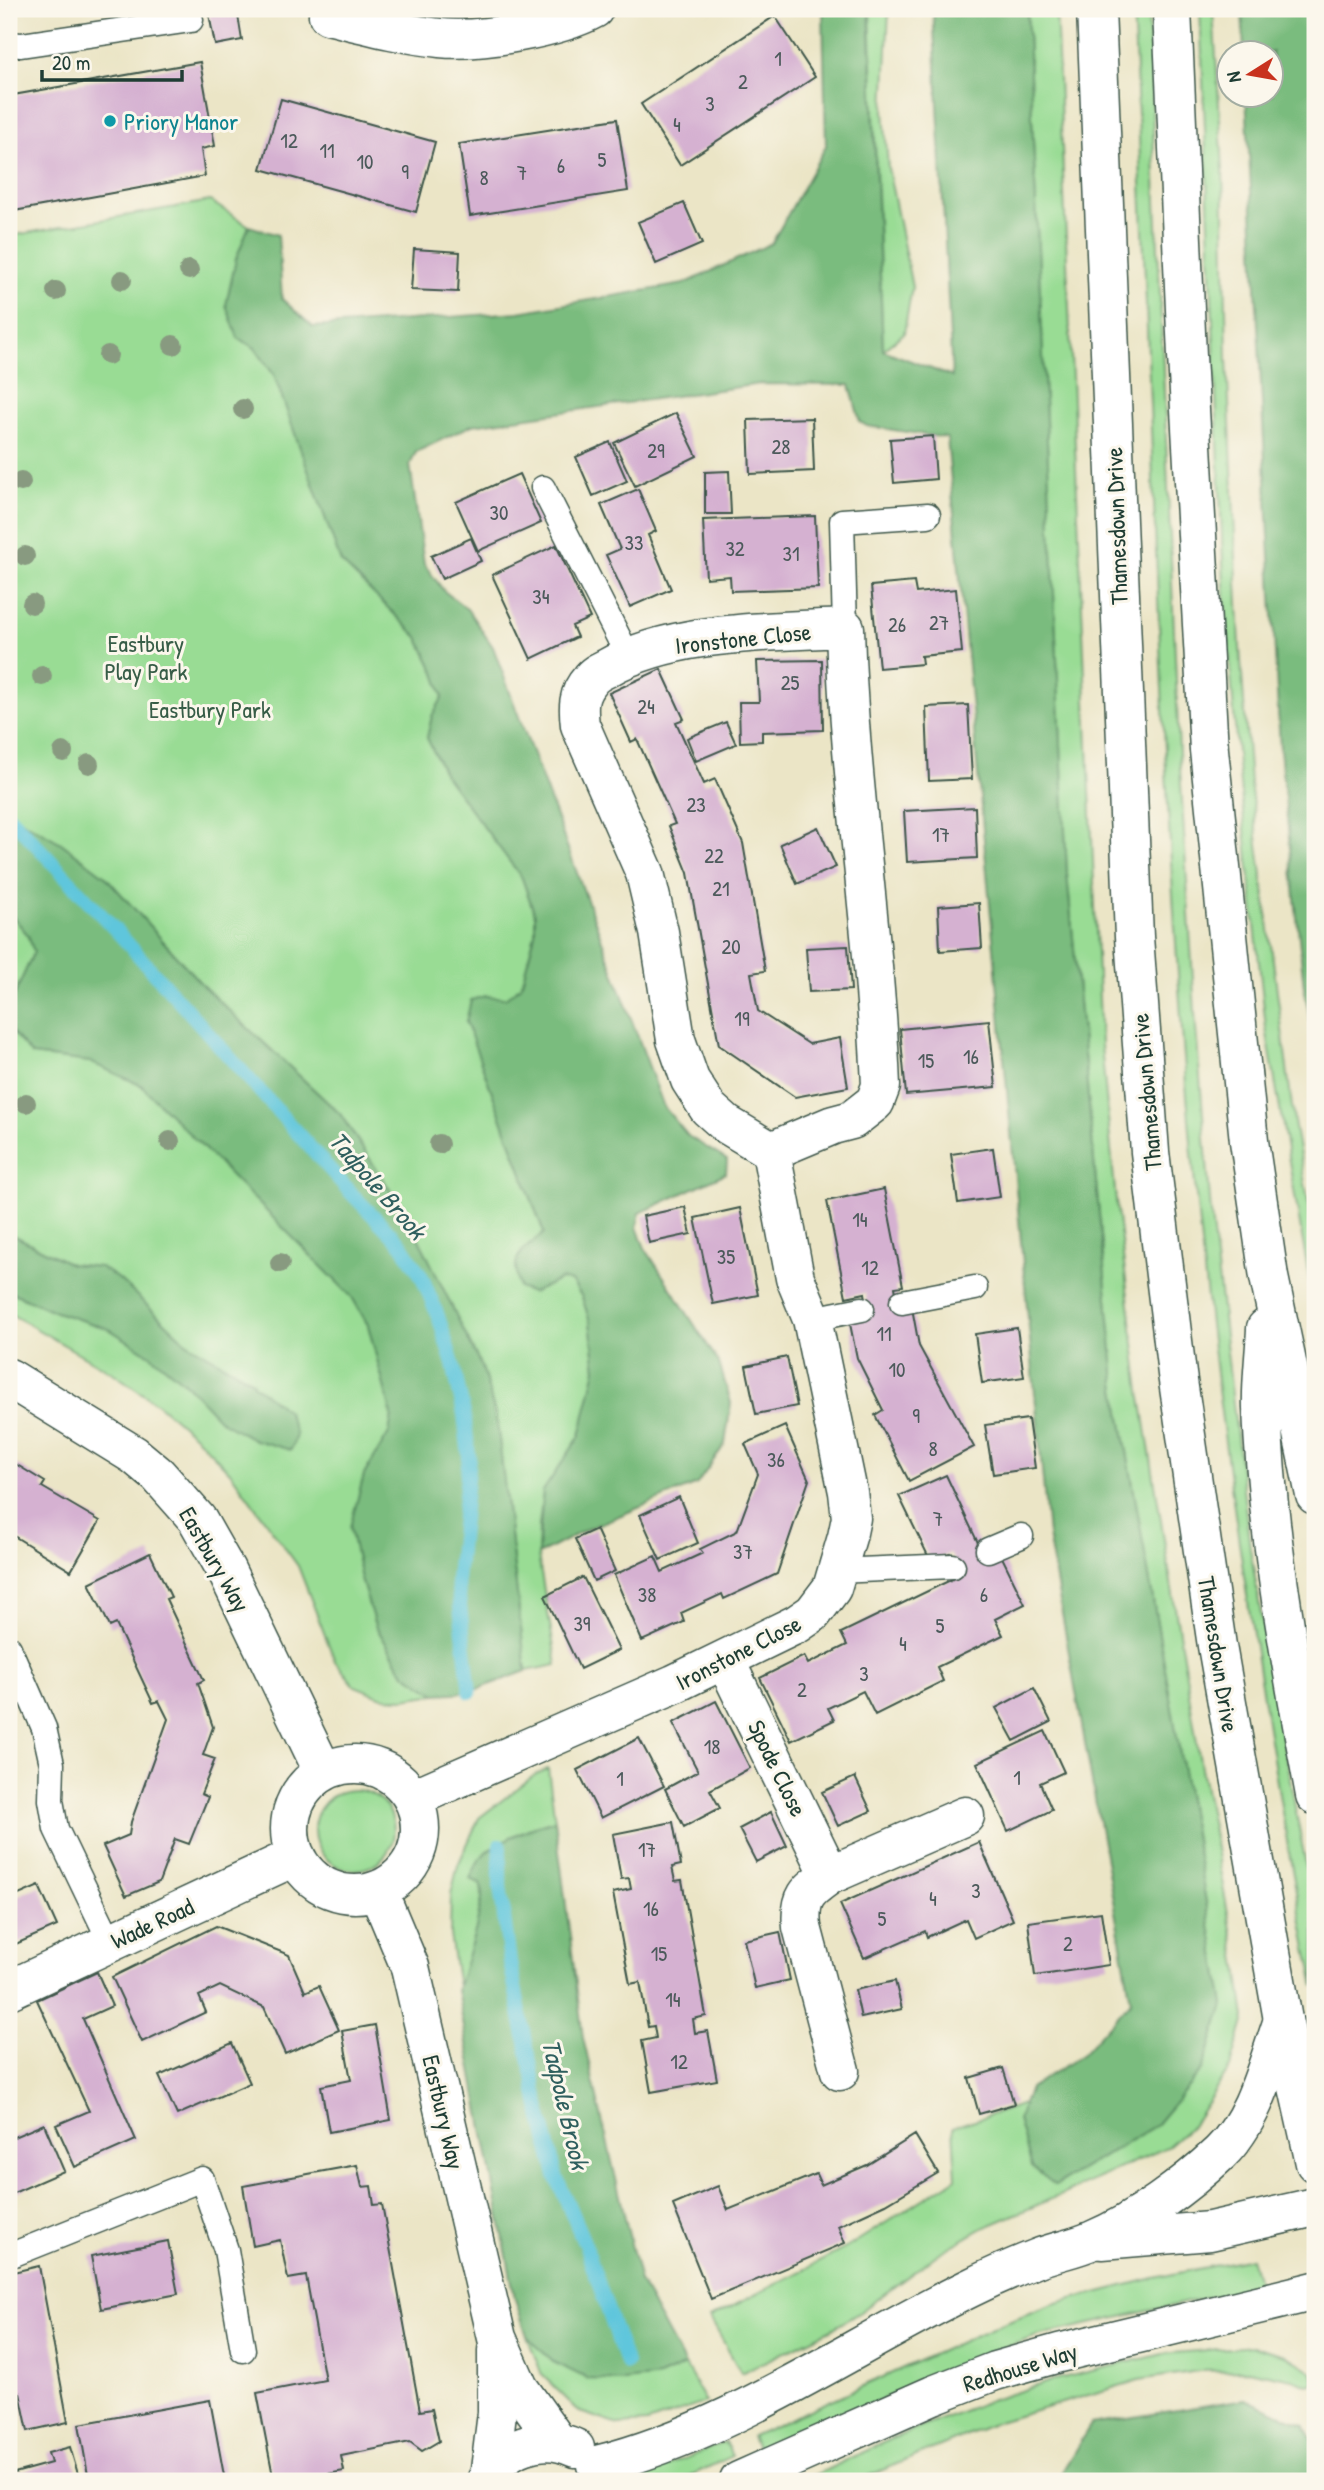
<svg xmlns="http://www.w3.org/2000/svg" width="1324" height="2490" font-family="'Patrick Hand',sans-serif">
  <style>
    .green { fill: #99dc94; stroke: #5c8c64; stroke-width: 2 }
    .forest { fill: #7abc7e; stroke: #4c7c59; stroke-width: 2 }
    .lines { fill: none; stroke-linecap: round; stroke-linejoin: round }
    .stream { stroke: #5fc6dc; stroke-width: 14 }
    .building { fill: #d5b1d1 }
    .service-casing { stroke: #3e564a; stroke-width: 27 }
    .minor-casing { stroke: #3e564a; stroke-width: 41 }
    .primary-casing { stroke: #3e564a; stroke-width: 41 }
    .service { stroke: #fff; stroke-width: 24 }
    .minor { stroke: #fff; stroke-width: 38 }
    .primary { stroke: #fff; stroke-width: 38 }
    .tree { fill: #889a80 }
    .culture-dot { fill: #0f9aa8; stroke: #fbf7ec; stroke-width: 2.5 }
    .labels { text-anchor: middle; dominant-baseline: central; stroke-width: 6; stroke-linejoin: round; paint-order: stroke }
    .number-label { font-size: 21px; fill: #4c5a5b }
    .culture-label { font-size: 24px; fill: #0d838f; stroke: #fbf7ec; text-anchor: start }
    .street-label { font-size: 24px; fill: #1f3d34; stroke: #fbf7ec }
    .park-label { font-size: 24px; fill: #375d47; stroke: #fbf7ec }
    .water-label { font-size: 26px; font-style: italic; fill: #2f5f5e; stroke: #fbf7ec }
  </style>
  <rect width="100%" height="100%" fill="#fbf7ec"/>
  <filter id="ink" filterUnits="userSpaceOnUse"><feTurbulence type="fractalNoise" baseFrequency=".0143" numOctaves="2"/><feDisplacementMap in="SourceGraphic" scale="14" xChannelSelector="R" yChannelSelector="G"/><feConvolveMatrix kernelMatrix="1 2 1 2 8 2 1 2 1" color-interpolation-filters="sRGB"/></filter>
  <filter id="wash" filterUnits="userSpaceOnUse"><feTurbulence type="fractalNoise" baseFrequency=".00686" numOctaves="4" result="noise"/><feDisplacementMap in="SourceGraphic" scale="28" xChannelSelector="R" yChannelSelector="G"/><feGaussianBlur stdDeviation="1.57" result="paint"/><feColorMatrix in="noise" values="0 0 0 0 0 0 0 0 0 0 0 0 0 0 0 0 0 1.4 0 .05"/><feComposite in="paint" operator="in"/></filter>
  <g filter="url(#wash)">
    <rect width="100%" height="100%" fill="#ebe5c6"/>
    <path class="green" d="M870,9H889L884,110L888,168L912,287L904,333L883,350Z
      M1027,9H1056L1101,1045L1116,1201L1140,1391L1201,1768L1238,1967L1245,2018L1231,2066L1193,2124L1167,2147L1068,2192L983,2228L938,2254L860,2312L832,2329L741,2373L710,2318L846,2248L956,2178L953,2127L1024,2104L1018,2120L1032,2167L1056,2185L1156,2125L1202,2070L1224,2005L1115,1383L1067,874Z
      M1133,9H1148L1179,752L1196,1029L1212,1224L1250,1548L1278,1717L1315,1913V1987C1293,1883 1276,1778 1259,1672C1224,1455 1196,1237 1181,1017C1157,682 1150,345 1133,9Z
      M1200,9H1213L1223,170L1227,358L1240,648L1250,783L1294,1122L1315,1240V1312L1266,1028L1238,765L1224,585Z
      M210,201L249,226L236,259L238,338L255,348L274,375L341,562L418,637L434,670L443,697L432,716L427,738L445,775L522,878L535,915V934L521,986L505,999L485,996L466,1022L544,1233C519,1254 511,1254 519,1288L532,1293L561,1279L572,1282L582,1297L590,1322L596,1369L580,1436L543,1491L539,1525L538,1556L557,1665L526,1671L497,1422L483,1370L408,1217L340,1114L204,987L105,876L61,843L19,819L9,809V236Z
      M9,912L28,935L34,952L9,1007L32,1055L91,1062L141,1085L352,1297L368,1325L392,1416L389,1433L364,1475L351,1527L361,1579L375,1625L404,1673L436,1694L404,1699L385,1698L355,1686L335,1661L298,1566L230,1472L196,1437L160,1406L116,1375L9,1313V1291L56,1312L109,1329L152,1356L187,1385L221,1421L253,1384L251,1380L186,1342L120,1280L100,1268L70,1264L9,1233Z
      M548,1769L555,1820C535,1825 493,1842 480,1859C476,1864 473,1873 470,1879L480,1883C489,1908 466,1960 458,1987L450,1935L451,1894L458,1865L479,1818L536,1774Z
      M314 1830a40 40 0 1 1 80 0a40 40 0 1 1-80 0Z
      M1251,2258L1259,2286L1037,2336L993,2352L759,2452L752,2436L1003,2323L1053,2304L1154,2278Z
      M527,2336L553,2362L624,2381L659,2377L685,2365L706,2402L648,2423L619,2425L580,2412L542,2375Z
      M1253,2346L1286,2355L1313,2372L1315,2383L1308,2385L1293,2379L1248,2370L1198,2371L1139,2380L998,2422L856,2481H803L891,2439L983,2403L1054,2380L1163,2354Z
      M725,2442L732,2456L679,2481H642L640,2477Z"/>
    <path class="forest" d="M823,9H869L883,350L952,377L933,9H1027L1067,874L1115,1383L1224,2005L1202,2070L1156,2125L1055,2185L1032,2167L1018,2120L1030,2088L1083,2054L1131,2001L1048,1535L947,438L867,426L860,422L850,385L760,384L472,425L416,452L410,465L424,564L444,591L467,609L493,647L664,1107L688,1136L727,1160L726,1173L640,1213L637,1227L645,1248L719,1363L731,1403L725,1444L697,1484L587,1529L538,1555L543,1491L580,1436L596,1369L590,1322L582,1297L572,1282L561,1279L532,1293L519,1288C511,1253 519,1255 544,1233L466,1022L471,1000L485,996L505,998L521,986L535,934V915L522,878L445,775L427,738L432,716L443,697L434,670L418,637L341,562L274,375L255,348L238,338L226,305L236,259L249,226L278,235L282,299L313,327L519,312L684,284L772,243L826,146Z
      M1242,9H1315V1045L1304,987L1280,749L1246,95L1272,94V52H1244Z
      M9,809L19,819L61,843L105,876L204,987L340,1114L408,1217L483,1370L497,1422L526,1671L470,1692L436,1694L404,1673L375,1625L361,1579L350,1527L364,1475L389,1433L392,1416L368,1325L352,1297L141,1085L90,1062L32,1055L11,1031L9,1007L34,952L28,935L9,912Z
      M9,1233L70,1264L100,1267L120,1280L186,1342L252,1381L253,1384L287,1411L296,1435L291,1450L255,1440L221,1421L187,1385L152,1356L109,1329L56,1312L9,1291Z
      M555,1820L583,2038L640,2282L685,2365L659,2377L624,2381L588,2379L553,2362L527,2336L515,2299L457,1990L476,1928L483,1893L480,1883L470,1879C473,1873 476,1864 480,1859C495,1841 533,1827 555,1820Z
      M1245,2399L1305,2425L1315,2445V2481L1057,2480L1091,2424Z"/>
    <g class="lines">
      <path class="stream" d="M9,816L121,936L351,1193L402,1245L422,1277L438,1316L453,1364L464,1414L469,1456L457,1580L470,1692
        M500,1845V1886L510,1962L538,2102L556,2176L586,2247L626,2363"/>
    </g>
    <g id="blocks">
      <path class="building" d="M208,9H237L242,40L215,45Z
        M775,16L815,77L680,165L641,104Z
        M200,62L215,146L201,149L205,176L14,211L9,188V81L13,95Z
        M281,99L435,142L416,212L261,169Z
        M617,119L628,191L470,216L459,144Z
        M684,203L702,244L656,264L638,222Z
        M414,249L460,252L458,292L411,290Z
        M676,413L697,456L635,486L614,443Z
        M812,418L814,471L750,474L748,420Z
        M933,436L936,479L894,483L890,439Z
        M610,442L627,481L593,496L576,457Z
        M729,471L731,514H705V472Z
        M519,474L541,523L478,551L456,502Z
        M638,489L656,531L648,535L671,589L630,607L606,555L620,549L601,505Z
        M815,516L818,588L731,591L730,576L706,578L703,520Z
        M471,538L481,561L442,579L431,556Z
        M556,545L590,618L572,626L577,637L531,659L492,575Z
        M914,582L916,593L956,589L962,652L921,656L922,664L879,668L871,586Z
        M822,660L823,730L762,732V741L740,742L739,702H759L757,661Z
        M661,669L684,719L676,722L704,784L715,779L743,843L765,971L751,973L758,1011L809,1044L840,1038L848,1087L795,1097L719,1045L688,873L669,826L675,824L637,739L631,742L609,693Z
        M968,705L972,779L929,781L926,707Z
        M726,722L736,744L696,761L687,738Z
        M975,807L977,858L907,862L904,811Z
        M818,827L836,867L797,884L780,844Z
        M979,903L982,948L940,951L938,906Z
        M848,946L851,990L809,992L806,948Z
        M989,1020L996,1087L906,1095L900,1029Z
        M993,1148L1000,1197L958,1203L951,1154Z
        M884,1189L903,1286L895,1287L899,1310L912,1308L919,1346L974,1447L909,1481L875,1415L883,1410L857,1358L849,1319L869,1316L865,1293L846,1297L827,1201Z
        M685,1207L691,1234L649,1243L643,1216Z
        M740,1208L758,1295L713,1304L695,1218Z
        M1017,1328L1024,1377L982,1383L975,1334Z
        M787,1357L797,1406L756,1414L746,1366Z
        M1028,1419L1035,1468L993,1474L985,1425Z
        M785,1426L809,1480L777,1574L724,1599L722,1594L681,1613L684,1622L642,1641L614,1575L655,1556L662,1572L703,1553L700,1549L737,1531L758,1474L745,1444Z
        M9,1460L45,1482L42,1487L100,1521L71,1571L9,1533Z
        M946,1475L987,1562L1001,1555L1025,1604L995,1619L1003,1635L937,1667L943,1681L875,1715L863,1691L828,1708L834,1720L791,1741L760,1678L804,1656L808,1664L847,1645L841,1633L961,1575L950,1553L931,1562L899,1496Z
        M679,1497L698,1543L660,1560L640,1515Z
        M596,1529L615,1571L594,1581L575,1539Z
        M150,1553L171,1597L166,1599L204,1680L198,1683L213,1727L203,1755L215,1759L201,1794L208,1797L189,1844L175,1839L159,1882L126,1896L103,1846L129,1835L131,1822L168,1719L159,1701L153,1703L116,1624L110,1627L89,1583Z
        M583,1577L619,1650L580,1669L545,1596Z
        M1034,1688L1051,1722L1014,1741L996,1708Z
        M716,1701L750,1768L710,1790L720,1808L684,1827L665,1789L698,1771L673,1723Z
        M1045,1731L1064,1772L1040,1783L1052,1810L1008,1831L977,1763Z
        M639,1738L664,1786L601,1818L577,1770Z
        M855,1777L871,1811L838,1826L822,1792Z
        M771,1812L787,1846L756,1862L739,1829Z
        M673,1822L681,1865L672,1867L675,1881L682,1880L706,2016L693,2019L695,2033L708,2031L717,2080L651,2092L642,2041L656,2038L654,2026L648,2027L640,1982L630,1984L613,1893L631,1889L629,1878L621,1879L613,1834Z
        M979,1842L1013,1920L974,1938L966,1919L927,1937L925,1931L864,1958L840,1904Z
        M39,1886L57,1926L9,1947V1890L12,1898Z
        M1101,1912L1109,1965L1035,1976L1028,1922Z
        M216,1926L289,1955L305,1992L319,1986L339,2030L285,2054L264,2007L220,1986L199,1996L206,2012L142,2042L112,1977Z
        M780,1932L790,1980L755,1988L744,1940Z
        M97,1972L112,2006L83,2019L136,2140L75,2167L56,2125L89,2111L37,2000Z
        M895,1981L902,2009L861,2018L855,1990Z
        M375,2025L391,2120L329,2132L321,2086L351,2080L342,2031Z
        M232,2043L250,2083L177,2115L159,2076Z
        M1003,2068L1014,2104L979,2114L969,2078Z
        M44,2124L64,2171L9,2195V2139Z
        M915,2135L938,2173L886,2204L838,2226L845,2243L711,2299L673,2205L718,2186L728,2210L816,2174L821,2185L867,2165Z
        M357,2165L362,2187L371,2186L374,2205L382,2204L420,2411L432,2409L439,2441L422,2451L410,2442L341,2456L344,2471L290,2481H274L257,2393L325,2380L306,2276L288,2279L280,2240L253,2246L243,2186Z
        M168,2241L178,2294L101,2309L91,2256Z
        M39,2266L68,2422L28,2431L20,2393L9,2395V2273Z
        M210,2400L225,2481H89L79,2424Z
        M70,2447L80,2481H14L11,2474L51,2463L48,2453Z"/>
    </g>
  </g>
  <g filter="url(#ink)">
    <use href="#blocks" fill-opacity="0" stroke="#3e564a" stroke-width="2"/>
    <g class="lines">
      <defs>
        <path id="service" d="M9,44L21,45L191,20
          M543,488L628,656
          M845,628L842,521L928,515
          M902,1302L975,1288
          M812,1319L862,1309
          M988,1550L1021,1536
          M836,1571L953,1566
          M9,1648L44,1728L52,1764L51,1800L56,1829L111,1943
          M9,2256L202,2179L226,2250L243,2350"/>
        <path id="minor" d="M328,15C365,24 402,34 440,38C481,42 559,28 594,9
          M9,1378L134,1455L158,1475L197,1519L226,1570L323,1771
          M725,1660L830,1875C807,1891 799,1897 802,1927L840,2071
          M290 1829a65 65 0 1 1 130 0a65 65 0 1 1-130 0Z
          M413,1798L674,1684L797,1624L813,1613L832,1588L847,1537L851,1518L848,1492L812,1319L795,1278L771,1151L726,1124L708,1108L690,1080L676,1040L659,932L645,873L580,725C578,708 577,694 590,680C594,674 601,671 607,668C673,630 770,632 845,628C849,781 875,933 881,1086L875,1102L852,1120L833,1125L771,1151
          M830,1875L965,1816
          M378,1891L410,1967L497,2338L519,2388L556,2440
          M9,1990L296,1856
          M1102,2240L1210,2231L1315,2207
          M597,2465C732,2431 847,2348 970,2288C992,2277 1015,2267 1038,2258C1056,2251 1076,2248 1093,2240C1137,2221 1185,2186 1220,2153C1255,2119 1267,2065 1283,2020
          M490,2470L497,2413V2350
          M486,2481C500,2446 542,2432 575,2448
          M739,2481L933,2395L995,2371L1059,2353L1315,2291"/>
        <path id="primary" d="M1096,9L1134,937L1150,1152L1177,1374L1217,1646L1283,2020L1315,2163
          M1172,9L1187,356L1209,750L1249,1141L1269,1277L1315,1495
          M1266,1328C1265,1354 1261,1381 1262,1408C1267,1538 1291,1667 1315,1795"/>
      </defs>
      <use href="#service" class="service-casing"/>
      <use href="#minor" class="minor-casing"/>
      <use href="#primary" class="primary-casing"/>
      <use href="#service" class="service"/>
      <use href="#minor" class="minor"/>
      <use href="#primary" class="primary"/>
    </g>
    <g class="tree">
      <circle cx="189" cy="270" r="10"/>
      <circle cx="122" cy="280" r="10"/>
      <circle cx="56" cy="291" r="10"/>
      <circle cx="173" cy="345" r="10"/>
      <circle cx="108" cy="355" r="10"/>
      <circle cx="243" cy="409" r="10"/>
      <circle cx="21" cy="482" r="10"/>
      <circle cx="25" cy="556" r="10"/>
      <circle cx="32" cy="604" r="10"/>
      <circle cx="42" cy="676" r="10"/>
      <circle cx="63" cy="752" r="10"/>
      <circle cx="89" cy="764" r="10"/>
      <circle cx="26" cy="1103" r="10"/>
      <circle cx="170" cy="1141" r="10"/>
      <circle cx="439" cy="1144" r="10"/>
      <circle cx="280" cy="1263" r="10"/>
    </g>
  </g>
  <circle class="culture-dot" cx="110" cy="121" r="7"/>
  <g class="labels">
    <g class="number-label">
      <text x="778" y="58">1</text>
      <text x="743" y="81">2</text>
      <text x="710" y="103">3</text>
      <text x="677" y="124">4</text>
      <text x="289" y="140">12</text>
      <text x="327" y="150">11</text>
      <text x="602" y="159">5</text>
      <text x="365" y="161">10</text>
      <text x="561" y="165">6</text>
      <text x="405" y="171">9</text>
      <text x="522" y="172">7</text>
      <text x="484" y="177">8</text>
      <text x="781" y="446">28</text>
      <text x="656" y="450">29</text>
      <text x="499" y="512">30</text>
      <text x="634" y="542">33</text>
      <text x="735" y="548">32</text>
      <text x="791" y="553">31</text>
      <text x="541" y="596">34</text>
      <text x="939" y="622">27</text>
      <text x="897" y="624">26</text>
      <text x="790" y="682">25</text>
      <text x="646" y="706">24</text>
      <text x="696" y="804">23</text>
      <text x="941" y="834">17</text>
      <text x="714" y="855">22</text>
      <text x="721" y="888">21</text>
      <text x="731" y="946">20</text>
      <text x="742" y="1018">19</text>
      <text x="971" y="1056">16</text>
      <text x="926" y="1060">15</text>
      <text x="860" y="1219">14</text>
      <text x="726" y="1256">35</text>
      <text x="870" y="1267">12</text>
      <text x="884" y="1333">11</text>
      <text x="897" y="1369">10</text>
      <text x="916" y="1415">9</text>
      <text x="933" y="1448">8</text>
      <text x="776" y="1459">36</text>
      <text x="938" y="1518">7</text>
      <text x="743" y="1551">37</text>
      <text x="647" y="1594">38</text>
      <text x="984" y="1594">6</text>
      <text x="582" y="1623">39</text>
      <text x="940" y="1625">5</text>
      <text x="903" y="1643">4</text>
      <text x="864" y="1673">3</text>
      <text x="802" y="1689">2</text>
      <text x="712" y="1746">18</text>
      <text x="1017" y="1777">1</text>
      <text x="620" y="1778">1</text>
      <text x="647" y="1849">17</text>
      <text x="976" y="1890">3</text>
      <text x="933" y="1898">4</text>
      <text x="651" y="1908">16</text>
      <text x="882" y="1918">5</text>
      <text x="1068" y="1943">2</text>
      <text x="659" y="1953">15</text>
      <text x="673" y="1999">14</text>
      <text x="679" y="2061">12</text>
    </g>
    <g class="culture-label">
      <text x="124" y="121">Priory Manor</text>
    </g>
    <g class="street-label">
      <text transform="translate(1116 526) rotate(-92)">Thamesdown Drive</text>
      <text transform="translate(743 638) rotate(-6)">Ironstone Close</text>
      <text transform="translate(1146 1092) rotate(-95)">Thamesdown Drive</text>
      <text transform="translate(215 1559) rotate(60)">Eastbury Way</text>
      <text transform="translate(738 1652) rotate(-27)">Ironstone Close</text>
      <text transform="translate(1219 1654) rotate(81)">Thamesdown Drive</text>
      <text transform="translate(778 1768) rotate(64)">Spode Close</text>
      <text transform="translate(152 1923) rotate(-25)">Wade Road</text>
      <text transform="translate(444 2112) rotate(77)">Eastbury Way</text>
      <text transform="translate(1020 2367) rotate(-17)">Redhouse Way</text>
    </g>
    <g class="park-label">
      <text x="146" y="643">Eastbury<tspan x="146" dy="28">Play Park</tspan></text>
      <text x="210" y="709">Eastbury Park</text>
    </g>
    <g class="water-label">
      <text transform="translate(378 1185) rotate(49)">Tadpole Brook</text>
      <text transform="translate(566 2104) rotate(77)">Tadpole Brook</text>
    </g>
  </g>
  <rect width="1324" height="2490" fill="none" stroke="#fbf7ec" stroke-width="35"/>
  <g transform="translate(1250 74) rotate(259)"><circle r="33" fill="#fbf7ec" stroke="#a3ada2" stroke-width="2"/>
  <path d="M0-5L12 26L0 18L-12 26Z" fill="#c8321e"/>
  <text y="-10" font-size="19" font-weight="bold" text-anchor="middle" fill="#1f3d34">N</text>
  </g>
  <path d="M42 70v10h140v-10" fill="none" stroke="#1f3d34" stroke-width="3.5"/>
  <text x="52" y="70" font-size="21" fill="#1f3d34" stroke="#fbf7ec" stroke-width="5" paint-order="stroke">20 m</text>
</svg>
